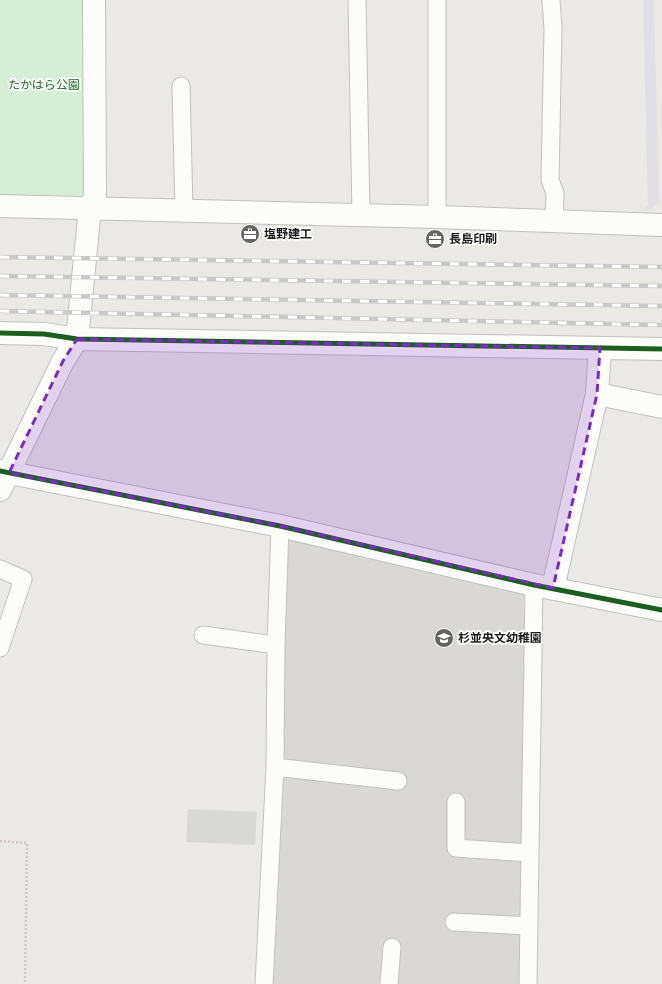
<svg xmlns="http://www.w3.org/2000/svg" width="662" height="984" font-family="'Public Sans','Noto Sans JP',sans-serif">
  <style>
    .residential { fill: #d9d8d6 }
    .religious { fill: #d8d8d6 }
    .park { fill: #d5eed5 }
    .plaza { fill: #e0dfe3 }
    .lines { fill: none; stroke-linecap: round; stroke-linejoin: round }
    .service-casing { stroke: #c1c1bf; stroke-width: 19 }
    .minor-casing { stroke: #c1c1bf; stroke-width: 24 }
    .path { stroke: #d4c8c6; stroke-width: 2.5; stroke-dasharray: 2 2; stroke-linecap: butt }
    .service { stroke: #fcfcfb; stroke-width: 17 }
    .minor { stroke: #fcfcfb; stroke-width: 22 }
    .rail-casing { stroke: #c9c9c8; stroke-width: 4.5 }
    .rail { stroke: #fff; stroke-width: 3; stroke-dasharray: 9; stroke-linecap: butt }
    .cycleway-casing { stroke: #fff; stroke-width: 8 }
    .cycleway { stroke: #1b5e20; stroke-width: 5 }
    .marked { fill: #7b2cbf; fill-opacity: 0.2; stroke: #7b2cbf; stroke-width: 3; stroke-dasharray: 8 5; stroke-linejoin: round }
    .labels { text-anchor: middle; dominant-baseline: central; stroke-width: 3.5; stroke-linejoin: round; paint-order: stroke }
    .park-label { font-size: 12px; fill: #166e20; stroke: #fff }
    .poi-label { font-size: 12px; font-weight: bold; fill: #1c1c1c; stroke: #fff; text-anchor: start }
  </style>
  <rect width="100%" height="100%" fill="#eae9e5"/>
  <path class="residential" d="M289,535L524,589L523,984H271Z"/>
  <path class="religious" d="M188,809L257,812L255,845L186,842Z"/>
  <path class="park" d="M0,0H87L86,199L0,197Z"/>
  <path class="plaza" d="M643,0H654L659,202L650,210L642,211L648,205Z"/>
  <g class="lines">
    <defs>
      <path id="service" d="M357,0L361,215
        M551,0L553,28L550,180L555,193L554,221
        M181,86L184,209
        M437,217V0
        M0,569L23,579L0,648
        M203,635L276,645
        M275,767L398,781
        M456,802V848L530,853
        M454,922L529,926
        M264,984L275,767L276,645L280,526
        M389,984L392,947
        M528,984L534,585"/>
      <path id="minor" d="M0,206L437,217L662,225
        M0,333L44,334L77,339L662,349
        M597,394L662,407
        M0,471L280,526L534,585L662,610
        M0,490L63,361L77,339L90,208L95,197L94,0
        M553,588L597,394L600,348"/>
    </defs>
    <use href="#service" class="service-casing"/>
    <use href="#minor" class="minor-casing"/>
    <path class="path" d="M0,841L27,843L25,984"/>
    <use href="#service" class="service"/>
    <use href="#minor" class="minor"/>
    <defs>
      <path id="rail" d="M0,257L662,267
        M0,276L662,286
        M0,295L662,306
        M0,311L662,325"/>
    </defs>
    <use href="#rail" class="rail-casing"/>
    <use href="#rail" class="rail"/>
    <defs>
      <path id="cycleway" d="M0,333L44,334L77,339L662,349
        M0,471L280,526L534,585L662,610"/>
    </defs>
    <use href="#cycleway" class="cycleway-casing"/>
    <use href="#cycleway" class="cycleway"/>
  </g>
  <path class="marked" d="M77,339L600,348L597,394L553,588L280,526L9,473L63,361Z"/>
  <defs>
    <symbol id="office-disc" viewBox="-11 -11 22 22"><circle r="9.5" fill="#646462" stroke="#fff"/><path d="M-6-3h4V-5.5h4V-3h4V5H-6ZM-1-4.5V-3h2v-1.5ZM-6 0V1H6V0Z" fill="#fff"/></symbol>
    <symbol id="school-disc" viewBox="-11 -11 22 22"><circle r="9.5" fill="#646462" stroke="#fff"/><path d="M0-5L7-2L0 1L-7-2ZM-4 1L0 2.5L4 1V4Q0 6-4 4Z" fill="#fff"/></symbol>
  </defs>
  <g fill-rule="evenodd">
    <use href="#office-disc" x="239" y="223" width="22" height="22"/>
    <use href="#office-disc" x="424" y="228" width="22" height="22"/>
    <use href="#school-disc" x="433" y="627" width="22" height="22"/>
  </g>
  <g class="labels">
    <g class="park-label">
      <text x="44" y="85">たかはら公園</text>
    </g>
    <g class="poi-label">
      <text x="264" y="234">塩野建工</text>
      <text x="449" y="239">長島印刷</text>
      <text x="458" y="638">杉並央文幼稚園</text>
    </g>
  </g>
</svg>
